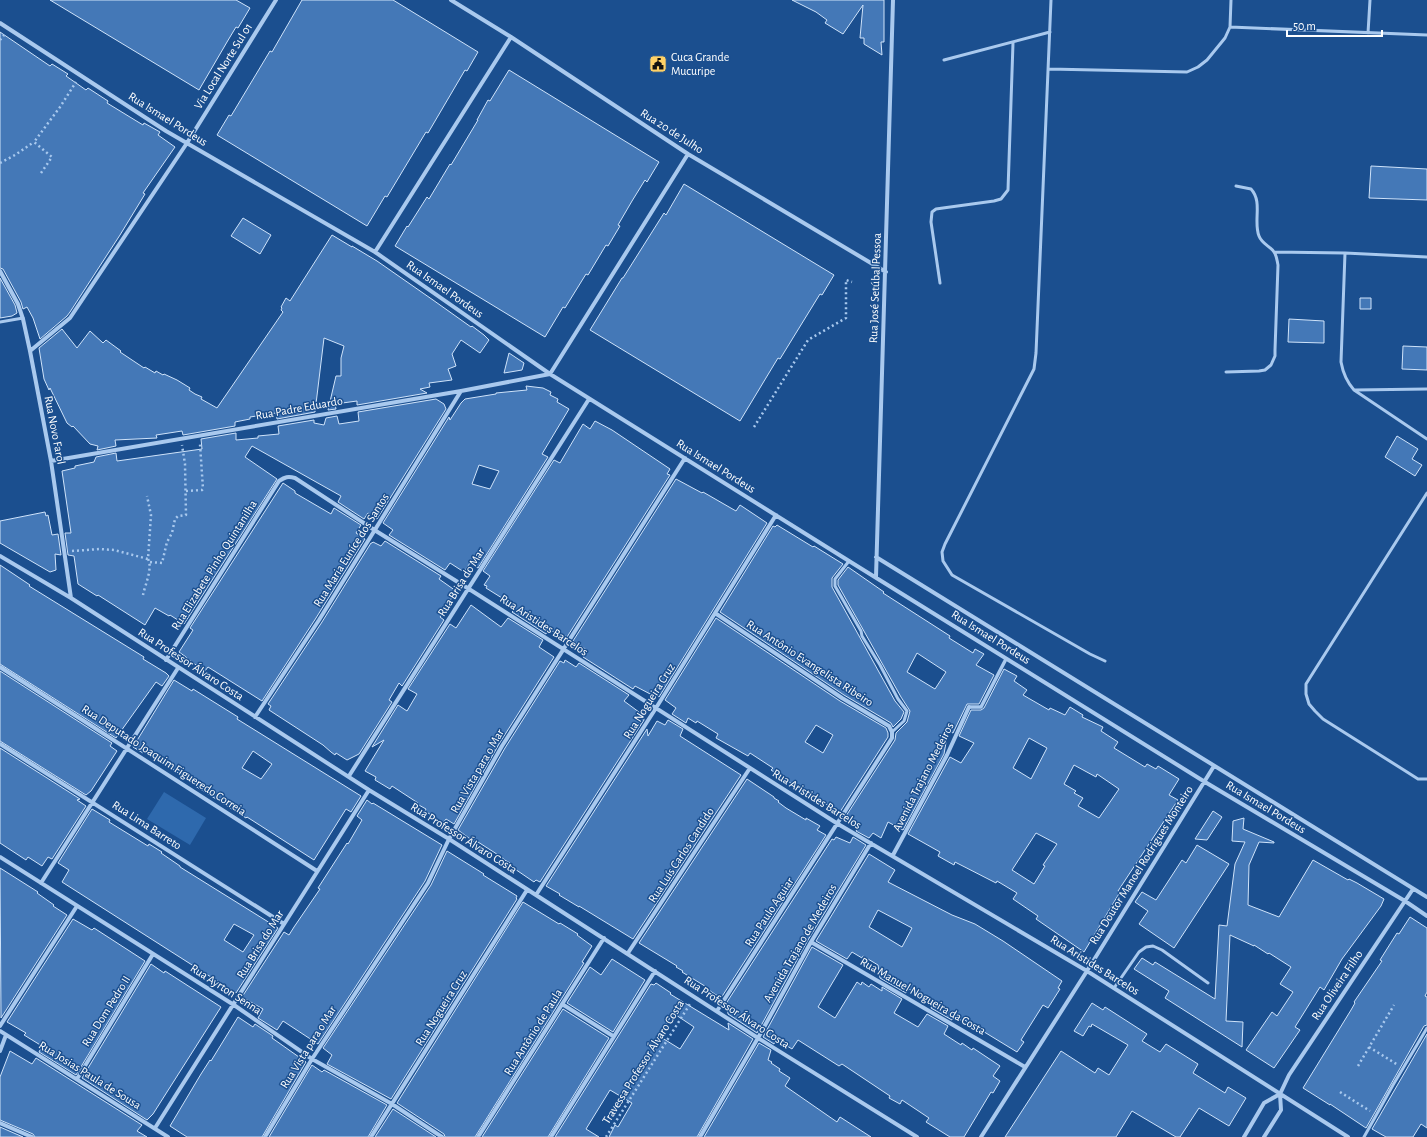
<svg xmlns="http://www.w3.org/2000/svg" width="1427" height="1137" font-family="'Alegreya Sans',sans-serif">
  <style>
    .green { fill: #2e69ad }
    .building { fill: #4478b7; stroke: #cfe3fa; fill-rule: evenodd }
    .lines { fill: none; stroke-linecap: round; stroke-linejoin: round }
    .path { stroke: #a9c9ee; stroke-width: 2.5; stroke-dasharray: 2 3; stroke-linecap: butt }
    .service { stroke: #a9c9ee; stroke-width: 3 }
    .pedestrian { stroke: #a9c9ee; stroke-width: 3.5 }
    .minor { stroke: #a9c9ee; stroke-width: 4 }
    .labels { text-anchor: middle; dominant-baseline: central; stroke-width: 3; stroke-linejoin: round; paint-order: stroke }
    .poi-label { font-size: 12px; fill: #fff; stroke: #1b4f8f; text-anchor: start }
    .street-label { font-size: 12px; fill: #fff; stroke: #1b4f8f }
  </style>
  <rect width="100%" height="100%" fill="#1b4f8f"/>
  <path class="green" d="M164,792L206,818L190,845L147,819Z"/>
  <path class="building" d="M50,0H236L250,8L238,28L236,27L227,42L199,90Z
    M302,0H393L478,52L467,71L465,70L428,133L426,132L387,197L385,196L367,226L217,135L229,115L231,116L270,51L272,52Z
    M792,0H884V42H881L882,55L864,44V38H860L863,5L843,34L825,23L827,20L816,12Z
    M0,32L50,66L52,64L68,74L66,76L86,90L88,88L108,101L107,103L143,125L144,123L160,132L158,135L175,147L143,193L145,194L120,235L70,312L67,316L40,339L33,318L27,307L23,309L21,302L3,269L0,268Z
    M509,70L659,162L647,182L645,180L632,201L618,225L620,226L608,246L606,245L588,275L586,274L565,308L563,307L545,337L395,246L407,226L408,227L427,197L429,199L450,164L451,165L478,120H477L488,100L490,101Z
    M1371,166L1427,169V200L1369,198Z
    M684,184L834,275L822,295L820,294L780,359L778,358L740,421L590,330L622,278H623L664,213L666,215Z
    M243,218L271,235L260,254L231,236Z
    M332,235L352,247V246L377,261L433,300L471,327L472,326L484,335L489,340L480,353L461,340L452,354L456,366L448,369L452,380L429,383L430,387L420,389L427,393L357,405V401L335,404L336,409L328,410L336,376H341V358L344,346L324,338L315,412L277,419L276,413L250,417V419L235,422V426L183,435L182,431L156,435L157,438L115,440L116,446L97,450L98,446L90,444L73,426L72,427L67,423L50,388L49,390L44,379L39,348L62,329L77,348L90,331L103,343L106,340L121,351L120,352L144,368L145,367L155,373L156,371L163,375L164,374L177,380L190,388L189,390L195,394L202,397L201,399L217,408L283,312L281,310L282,308L281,307L286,298L290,301Z
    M0,278L15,305L17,313L12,316L0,318Z
    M1360,298H1371V309H1360Z
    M1289,319L1324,321V343L1288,342Z
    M1403,346L1427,347V370L1402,369Z
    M509,353L524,363L522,370L504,373Z
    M526,386L543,388L551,392L550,395L558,399L557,402L569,409L542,454L548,457L478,568L470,563L464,572L450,563L445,570L389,535L393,530L383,523L449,417L450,420L461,403L465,399L496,394V393L527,390ZM479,465L499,471L490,489L472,484Z
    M436,399L444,404L446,409L377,519L368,513L364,519L338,502L341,496L252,446L245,457L277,479L184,624L170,615L169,616L155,608L145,625L98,595L97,596L78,584L74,556L68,555L65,533H71L62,471L75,468V466L94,462L96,457L116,453L117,461L202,449L201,439L236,433V440L258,438V436L279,434L278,426L314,420V423L324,425L326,418L337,416L339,424L359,421L358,412Z
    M595,421L612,430L670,469L667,474L670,475L567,637L565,636L564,638L549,629L546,634L512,612L515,609L501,600L502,598L486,588L487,586L484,585L490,576L483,571L554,460L560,463L583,424L590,429Z
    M1397,436L1418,449L1412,459L1422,465L1415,476L1385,457Z
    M676,479L702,493L703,492L736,511L740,505L767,523L659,697L655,694L654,696L635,686L633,689L583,657L587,650L573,641Z
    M283,483L295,491V493L331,514L334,508L361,525L356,533L365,539L316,618L262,701L208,667L205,671L186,658V657L179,652L193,630L190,628Z
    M45,512L46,516L48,515L52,535L58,534L61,555L55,554L56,570L50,572L0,543V521Z
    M777,525L813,547L814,546L843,564L832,578V587L895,701L904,712L901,719L893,727L891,723L844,695L720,612L773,526L775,527Z
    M385,541L441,576L439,579L456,591L443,612H444L440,617L444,620L402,686L399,683L389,700L392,702L359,754L347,760L336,753L335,755L331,752L323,745L269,710L271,706L268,704L322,622L371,543H372L373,542L381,546Z
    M0,565L30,585L29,586L144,657L143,659L166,673L169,676L162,686L156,682L116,738L0,664Z
    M848,567L884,592L883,593L950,636L949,638L973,653L975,649L984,654L976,665L994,675L979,704H967L953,733L948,731L944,754L903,830L888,822L881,838L873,833L869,838L856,831L859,826L849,820L850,818L846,816L895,740L896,733L907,722L910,711L901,697L838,585V580ZM917,653L946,672L935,689L907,672Z
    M471,605L501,627L508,618L543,640L539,647L554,657L499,744L454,824L446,819L443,823L425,811L426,809L417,804L418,803L392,786L390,789L375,780L376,777L365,771L384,740L372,747L398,705L407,711L417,694L408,689L450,624L456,628Z
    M716,618L840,701L886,728L888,733V737L840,812L800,789L771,770L773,768L750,753L748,756L716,738L718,734L697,721L696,723L688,718L686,723L672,714L676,708L665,700ZM816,725L833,735L823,753L805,742Z
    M565,660L576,667L579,663L629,695L624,701L643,715L644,720L540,882L536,880L534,882L509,865L510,863L503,859V858L478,842L477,844L458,830L505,748L560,661L564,663Z
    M1004,669L1017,676L1014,681L1027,690L1023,695L1049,710L1050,708L1065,715L1070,707L1083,715L1082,717L1103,727L1101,731L1118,742L1114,748L1145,767L1147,764L1156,769L1158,766L1179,779L1169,795L1178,800L1118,891L1120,892L1084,952L1036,919L1038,916L1013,899L1017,893L997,881L996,883L955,862L954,865L938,856L940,852L908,834L950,757L961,763L974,743L959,736L971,710H981L984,708ZM1029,738L1047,748L1031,779L1013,768ZM1074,765L1096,777L1097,774L1119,789L1099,818L1078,806L1083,798L1074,793L1076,791L1064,784ZM1036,833L1057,844L1043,865L1045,866L1034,884L1012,870Z
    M0,671L112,743L110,746L117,751L91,791L86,795L0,741Z
    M174,680L192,691L193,689L238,717L237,719L361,796L351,812L346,809L314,860L247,817L246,818L205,792L195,786L196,785L177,772L144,751L143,753L133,747ZM253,751L272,764L261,779L242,768Z
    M668,720L683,729L680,736L741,775L633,939L579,906V907L559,895L560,894L546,886L647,729L648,736L657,721L665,725Z
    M0,748L80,799L77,800L86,806L52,859L48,857L42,866L28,857L26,860L0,843Z
    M747,779L774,797V798L779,801L778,802L786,808L806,820V818L820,826L817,830L826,835L721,998L707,989L708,988L682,972L683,971L676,967L677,966L639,943Z
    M367,800L372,804L373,803L442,845L441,847L425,881L318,1044L283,1021L277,1030L258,1018L263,1009L242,997L284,932L289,935L294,927L320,889L318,888L347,843L348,844L362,820L357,816Z
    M92,809L110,820L109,822L148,846L149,844L162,852L161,853L180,866V867L278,928L236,993L62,882L69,870L58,863ZM234,924L254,935L243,952L224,940Z
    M1213,811L1222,817L1207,840L1195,839Z
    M1244,818L1243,829L1274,842V843L1259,842L1249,865L1248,905L1279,917L1313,860L1348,880L1349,879L1357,883L1384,899L1381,906L1342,959L1324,990L1320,987L1295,1027L1300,1030L1274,1068L1246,1050L1272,1012L1277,1016L1293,992L1280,984L1291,967L1269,953L1268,954L1254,945V946L1230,935L1226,1021L1243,1022L1242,1047L1165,998L1169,991L1134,969L1142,958L1153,965L1155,962L1215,999L1219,925L1227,926L1235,864L1245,842L1232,841L1233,821Z
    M836,837L850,843L853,837L866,845L808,940L757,1033L728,1014L727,1002L832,839L834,840Z
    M1197,845L1229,864L1174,948L1139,924L1148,911L1135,902L1142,892L1156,900L1182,860L1186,863Z
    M447,851L484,874L483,875L517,896L516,898L517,899L391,1099L327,1064L332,1055L323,1048L431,885Z
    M869,854L895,870L888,882L952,915L975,924L1003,941L1062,981L1058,988L1060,989L1048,1008L1043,1005L1021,1040L1024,1042L1017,1052L963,1019L962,1021L954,1016L952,1020L931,1008L933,1004L909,989L906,993L880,978L878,965L863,956L862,958L852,952L847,959L816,941ZM878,910L912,928L902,947L869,927Z
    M0,868L38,892L37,893L54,905L53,906L67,915L1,1018Z
    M523,902L559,924L560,923L578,934L577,935L592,946L582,962L584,963L475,1137H445L444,1134L397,1103Z
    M1410,917L1427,928V992L1425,996L1427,997V1025L1424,1026L1366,1128L1330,1104V1105L1303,1088L1351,1010L1355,1003L1354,1002L1382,961L1380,960L1397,933L1399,934Z
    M73,919L92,930L94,928L145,961L76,1075L39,1052L42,1046L24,1035L26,1033L7,1022Z
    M812,947L843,965L818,1007L835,1018L857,982L861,985L862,982L869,987L871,984L882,991V987L902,999L894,1013L918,1027L927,1014L948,1026L944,1034L961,1045L962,1043L972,1050L973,1048L1000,1066L993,1076L1000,1081L993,1093L991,1092L964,1137H950L926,1122L929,1118L902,1100L900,1104L889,1098L890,1096L842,1064L839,1066L798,1040L792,1049L776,1039L774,1044L763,1037Z
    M612,959L645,980L613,1032L567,1003L590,967L601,975Z
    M151,964L164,973L165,971L221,1007L153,1114L147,1120L82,1078Z
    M656,983L671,993L670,994L729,1030L728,1023L753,1039L697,1137H609L615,1125L618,1127L632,1103L610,1090L586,1129L599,1137H555L651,984L654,985ZM673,1013L694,1027L680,1049L659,1036Z
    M1092,1003L1103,1010L1105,1007L1147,1034L1142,1041L1160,1052L1166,1044L1198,1064L1193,1073L1225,1093L1228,1087L1246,1098L1229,1126L1199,1108L1180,1137H1176L1132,1111L1116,1137H1005L1061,1051L1095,1073L1098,1068L1109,1075L1128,1045L1092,1024L1091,1027L1089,1026L1083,1036L1074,1031Z
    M563,1009L609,1038L548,1137H482Z
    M238,1017L253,1027L255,1024L273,1036L272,1038L306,1062L262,1137H187L170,1126L201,1074L210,1060L211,1061Z
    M1427,1034V1128L1421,1124L1413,1137H1386L1372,1129Z
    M759,1043L771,1050L768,1060L772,1062L771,1063L780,1069L779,1071L790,1078L785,1086L837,1122L840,1117L871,1137H704Z
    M10,1051L32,1064L36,1058L142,1125L137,1131L147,1137H35L33,1134L0,1120V1077Z
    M312,1065L322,1072L324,1070L387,1105L368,1137H269Z
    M393,1109L436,1137H375Z
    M0,1127L23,1137H0Z"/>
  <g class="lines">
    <path class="path" d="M0,40L4,35
      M0,163L15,155L34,142
      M41,173L52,157L34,142L60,107L76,82
      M754,427L808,340L846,318V280L852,282
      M186,491L202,490L203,489L200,444
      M72,551L100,549L114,550L148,559
      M150,562L162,563L167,542L172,533L175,519L178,516L186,515L185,464L182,445
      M143,595C145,585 153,568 148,559L151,515L147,496
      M1369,1047L1398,1065
      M1358,1066L1394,1005
      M1340,1092L1370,1111
      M606,1137L690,1004"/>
    <path class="service" d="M1051,0L1036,353L1034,369L945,544L942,552L943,561L952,575L1090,654L1105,661
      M1230,27L1427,35
      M1368,33L1370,0
      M944,60L1050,32
      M1049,69L1187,72L1198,67L1207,60L1225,38L1230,27L1231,0
      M1274,252L1345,253L1427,257
      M1345,253L1341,362C1343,373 1346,381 1354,390L1427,439
      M940,283L931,222L932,212L936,209L943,208L994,201L1001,199L1008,190L1013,43
      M0,322L23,318
      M1226,372L1259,371L1265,370L1271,365L1275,356V350L1278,265C1277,261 1277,256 1274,252C1270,246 1262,244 1259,236C1253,221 1263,202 1251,189L1236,186
      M1355,390L1427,389
      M1427,493L1311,676L1306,684V694L1309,704L1315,711L1323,719L1407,772L1418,779H1427
      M849,561L835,579V586L861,631L862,636L880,665L898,699L907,711L904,721L892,732
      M1114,988L1139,952L1146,947L1153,946L1162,950L1208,983
      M1364,1137L1393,1085L1427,1028"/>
    <path class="pedestrian" d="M969,707H981L1006,659"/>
    <path class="minor" d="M451,0L511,37L688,154L886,272
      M0,23L166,131L375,252L550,374L849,561L1205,782L1405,901L1427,916
      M375,252L511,37
      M0,271L18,304L23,319L30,351L51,461L71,598
      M30,351L70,318L187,143L276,0
      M51,461L461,391L550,374L688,154
      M0,556L71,598L369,790L449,839L758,1038L917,1137
      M876,557L1427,897
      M876,577L893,0
      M715,613L842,698L889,726L892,732V738L717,1011
      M166,660L279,481C285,477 288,476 295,478L376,531L469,589L838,824L1087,971L1348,1137
      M0,667L317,871
      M255,717L319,620L461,391
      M0,744L284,924
      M349,776L589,399
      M893,855L947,755L969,707
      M0,857L234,1005L312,1059L392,1104L442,1137
      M41,883L178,668
      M536,895L656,708L776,515
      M811,942L1025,1067
      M628,953L750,768
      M562,1004L613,1036
      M0,1026L77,906
      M0,1031L168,1137
      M0,1051L6,1035
      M77,1079L153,954
      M0,1123L32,1137
      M155,1128L369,790
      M265,1137L312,1059L428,883L449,839L502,746L685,458
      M371,1137L527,890
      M478,1137L604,938
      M551,1137L655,971
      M700,1137L758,1038L811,942L871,843
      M981,1137L1087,971L1214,766
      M1244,1137L1264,1103L1280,1094
      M1264,1137L1281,1110L1280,1094L1289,1075L1413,889"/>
  </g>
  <defs>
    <symbol id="civic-square" viewBox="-11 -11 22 22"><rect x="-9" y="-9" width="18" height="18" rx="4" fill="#ffd166" stroke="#1b4f8f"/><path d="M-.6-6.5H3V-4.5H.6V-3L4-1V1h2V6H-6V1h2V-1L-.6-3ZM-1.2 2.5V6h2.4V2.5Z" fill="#111"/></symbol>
  </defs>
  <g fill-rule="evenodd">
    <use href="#civic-square" x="648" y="54" width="20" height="20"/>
  </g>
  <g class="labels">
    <g class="poi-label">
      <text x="671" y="57">Cuca Grande<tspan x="671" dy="14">Mucuripe</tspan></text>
    </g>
    <g class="street-label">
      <text transform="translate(223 66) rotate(-58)">Via Local Norte Sul 01</text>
      <text transform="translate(168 119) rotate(32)">Rua Ismael Pordeus</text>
      <text transform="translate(672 131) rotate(33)">Rua 20 de Julho</text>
      <text transform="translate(875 288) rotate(-88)">Rua José Setúbal Pessoa</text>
      <text transform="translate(445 289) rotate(35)">Rua Ismael Pordeus</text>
      <text transform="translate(299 408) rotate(-10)">Rua Padre Eduardo</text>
      <text transform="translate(55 430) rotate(79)">Rua Novo Farol</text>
      <text transform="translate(716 466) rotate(32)">Rua Ismael Pordeus</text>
      <text transform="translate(351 550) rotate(-58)">Rua Maria Euníce dos Santos</text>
      <text transform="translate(214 565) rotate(-58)">Rua Elizabete Pinho Quintanilha</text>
      <text transform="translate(461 582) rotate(-58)">Rua Brisa do Mar</text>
      <text transform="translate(544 625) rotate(33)">Rua Aristides Barcelos</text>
      <text transform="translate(991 637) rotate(32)">Rua Ismael Pordeus</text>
      <text transform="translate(810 663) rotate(33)">Rua Antônio Evangelista Ribeiro</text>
      <text transform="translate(191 664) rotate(33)">Rua Professor Álvaro Costa</text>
      <text transform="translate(649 701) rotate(-58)">Rua Nogueira Cruz</text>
      <text transform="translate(164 760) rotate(33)">Rua Deputado Joaquim Figueredo Correia</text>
      <text transform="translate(477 771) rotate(-60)">Rua Vista para o Mar</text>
      <text transform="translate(923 777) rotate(-63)">Avenida Trajano Medeiros</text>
      <text transform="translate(817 799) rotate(32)">Rua Aristides Barcelos</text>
      <text transform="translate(1266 807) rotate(31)">Rua Ismael Pordeus</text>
      <text transform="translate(147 825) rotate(33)">Rua Lima Barreto</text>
      <text transform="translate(464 838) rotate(32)">Rua Professor Álvaro Costa</text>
      <text transform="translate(681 855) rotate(-57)">Rua Luís Carlos Candido</text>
      <text transform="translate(1141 865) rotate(-58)">Rua Doutor Manoel Rodrigues Monteiro</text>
      <text transform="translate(769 912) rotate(-57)">Rua Paulo Aguiar</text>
      <text transform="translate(800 943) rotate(-60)">Avenida Trajano de Medeiros</text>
      <text transform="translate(260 944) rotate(-58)">Rua Brisa do Mar</text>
      <text transform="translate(1095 965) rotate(32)">Rua Aristides Barcelos</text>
      <text transform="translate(1337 985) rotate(-56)">Rua Oliveira Filho</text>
      <text transform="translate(226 989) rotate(33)">Rua Ayrton Senna</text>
      <text transform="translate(923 996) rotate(30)">Rua Manuel Nogueira da Costa</text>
      <text transform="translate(441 1008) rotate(-58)">Rua Nogueira Cruz</text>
      <text transform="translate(106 1011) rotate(-58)">Rua Dom Pedro II</text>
      <text transform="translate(737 1012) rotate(33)">Rua Professor Álvaro Costa</text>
      <text transform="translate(533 1032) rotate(-58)">Rua Antônio de Paula</text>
      <text transform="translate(308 1047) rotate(-58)">Rua Vista para o Mar</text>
      <text transform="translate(643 1062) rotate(-58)">Travessa Professor Álvaro Costa</text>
      <text transform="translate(90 1075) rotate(32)">Rua Josias Paula de Sousa</text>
    </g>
  </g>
  <path d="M1287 30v6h95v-6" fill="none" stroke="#ffffff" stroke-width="2"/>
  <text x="1293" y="30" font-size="12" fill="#ffffff" stroke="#1b4f8f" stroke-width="3" paint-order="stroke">50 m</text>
</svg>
